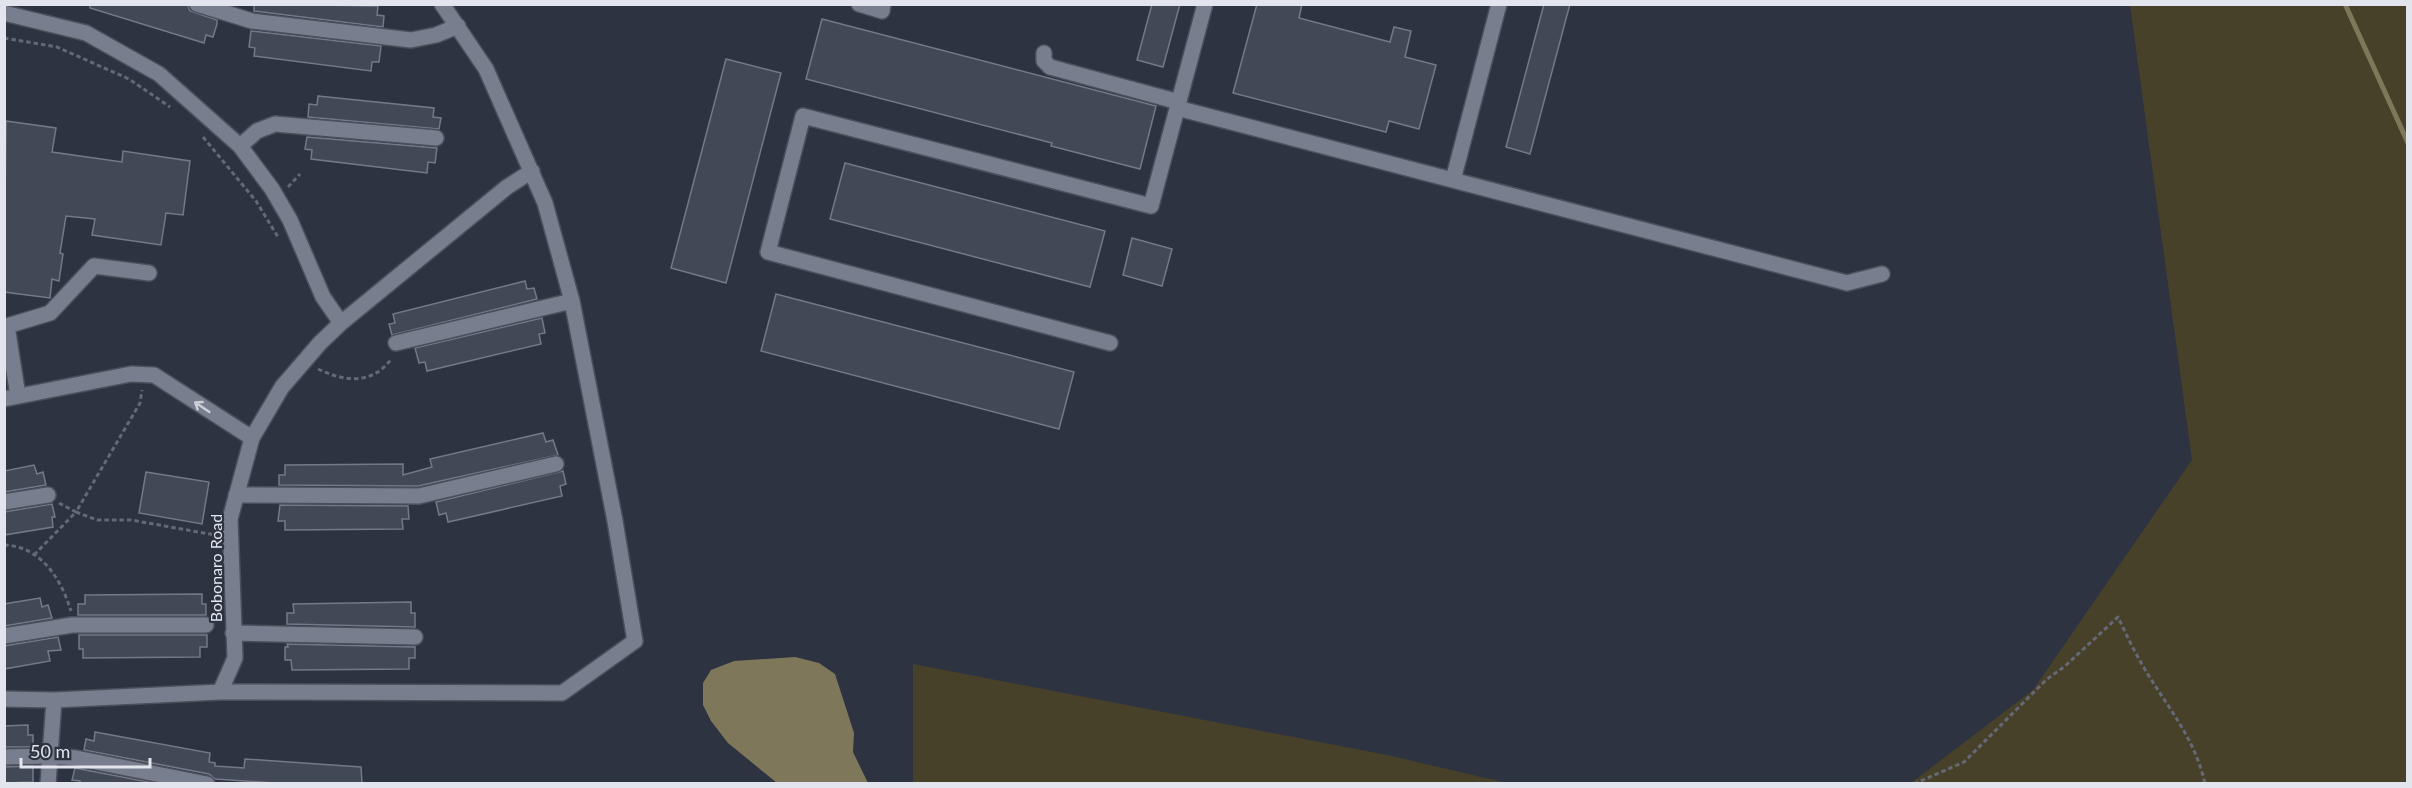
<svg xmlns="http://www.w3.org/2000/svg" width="2412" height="788" font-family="Lato,sans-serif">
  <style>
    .green { fill: #484129 }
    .water { fill: #7e7759 }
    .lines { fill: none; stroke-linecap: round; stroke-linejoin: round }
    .stream { stroke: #7e7759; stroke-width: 5 }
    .building { fill: #434857; stroke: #737989; stroke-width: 1.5 }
    .minor-casing { stroke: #4b4f5b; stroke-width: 18 }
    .path { stroke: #656976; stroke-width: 3; stroke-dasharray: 4.5 3; stroke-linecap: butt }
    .minor { stroke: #787e8e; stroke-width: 15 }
    .oneway { stroke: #cdd0db }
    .labels { text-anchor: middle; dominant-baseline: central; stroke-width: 4.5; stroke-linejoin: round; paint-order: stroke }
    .street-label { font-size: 16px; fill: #e2e5ee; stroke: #2e3341 }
  </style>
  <rect width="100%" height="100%" fill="#2e3341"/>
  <path class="green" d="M2130,5H2407V783H1911L2033,690L2192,460Z
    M913,664L1387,755L1507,783H913Z"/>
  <path class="water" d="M795,657L819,663L835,674L854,733L853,752L868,783H777L728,743L711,721L703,705V683L711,670L734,661Z"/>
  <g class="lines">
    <path class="stream" d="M2345,4L2408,143"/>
  </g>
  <path class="building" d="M90,4H187L190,11L217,20V24L213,37L206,35L204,43L90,8Z
    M254,4L378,6L377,15L384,16L383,27L254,11Z
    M1152,4H1180L1163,67L1137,60Z
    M1257,4H1302L1299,18L1390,42L1394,27L1411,31L1405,57L1436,65L1419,129L1389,121L1386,132L1233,93Z
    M1544,4H1570L1530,154L1506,147Z
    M822,19L1156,106L1140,169L1051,146L1052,143L806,79Z
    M251,31L381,46L379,62H372L371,71L254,56L255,48L249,47Z
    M726,59L781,73L726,283L671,268Z
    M318,96L434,108L433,117L441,118L439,129L308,117L309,104L317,105Z
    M6,121L56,128L52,152L122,162L123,151L190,161L183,215L166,213L161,245L92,235L95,219L66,216L60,253L63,254L59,281L52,279L50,298L4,292Z
    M307,137L437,148L435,163L428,162L427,173L311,159L312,150L305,149Z
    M845,163L1105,231L1090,287L830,219Z
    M1132,238L1172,249L1162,286L1123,275Z
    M525,281L527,289L534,288L537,299L392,335L389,324L395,323L393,314Z
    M776,294L1074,372L1059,429L761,351Z
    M542,318L545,333L539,334L541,344L427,371L425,362L419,363L415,348Z
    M543,433L546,442L553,440L558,455L418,486L279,485V475H285V465L403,464V475L432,467L430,459Z
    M34,465L37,474L43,472L46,485L4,492V471Z
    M563,471L566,484L560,486L562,496L448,522L446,513L439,515L436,502Z
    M146,472L209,482L202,524L139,513Z
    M52,504L55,517H52L53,527L4,535V512Z
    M280,505L408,506L409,519H402L403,529L285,530V521H278Z
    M202,594V604H206V615H78V604H85V595Z
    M40,598L42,607L48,605L52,618L4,626V604Z
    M411,602V613H415V627L287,624V613H294L293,604Z
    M79,635H207V647H200V657L83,658V649H79Z
    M58,637L61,650L48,651L50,661L4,669V646Z
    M287,644L415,647V658H409V669L292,670L291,660H285V647H288Z
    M28,725V735H33V747H4V726Z
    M95,732L210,753L209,762L215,763V766L244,768L245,759L361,767L362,783H275L215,779L209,774L84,750L86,739L94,741Z
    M33,766V782L4,783V767Z
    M75,768L154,783H80V781L72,780Z"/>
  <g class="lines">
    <defs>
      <path id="minor" d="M197,4L252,21L411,40L436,35L458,26
        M859,4L882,11L883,4
        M4,13L86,33L159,74L240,146L272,189L290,220L323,297L341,323
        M1044,53V61L1050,67L1179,102
        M1177,108L1847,283L1882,274
        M240,146L257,131L275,124L436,138
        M1453,180L1499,4
        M396,343L572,301
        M1110,343L768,252L803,116L1151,206L1205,4
        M18,396L7,326L50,313L94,266L149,273
        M4,399L131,374L154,375L252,438
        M236,495L419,496L556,464
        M4,502L48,495
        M233,633L415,637
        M4,636L72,625H206
        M220,692L562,693L635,641L615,521L572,301L545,203L486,69L442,4
        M4,699L54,700L220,692L235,658L230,519L252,438L282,387L320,343L341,323L507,187L532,171
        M4,757L50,756L76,758L207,784
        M48,784L54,700"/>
    </defs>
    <use href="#minor" class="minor-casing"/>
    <path class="path" d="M4,38L57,47L129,79L170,107
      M203,137L256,201L278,237
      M288,187L300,174
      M318,369C345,382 373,385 392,358
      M59,503L76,512L140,403L142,390
      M4,545C41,546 61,579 71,611
      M34,555L76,512L97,520H131L215,535
      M1914,784L1964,762L2047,679L2064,667L2118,617C2126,634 2134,651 2143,666C2166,706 2195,737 2205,784"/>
    <use href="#minor" class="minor"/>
  </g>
  <defs><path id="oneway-shaft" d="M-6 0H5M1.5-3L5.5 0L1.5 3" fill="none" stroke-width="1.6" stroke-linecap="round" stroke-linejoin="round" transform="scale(1.5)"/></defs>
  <use class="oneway" href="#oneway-shaft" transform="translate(202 407) rotate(-146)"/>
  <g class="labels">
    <g class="street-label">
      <text transform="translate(215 568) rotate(-90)">Bobonaro Road</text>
    </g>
  </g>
  <rect width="2412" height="788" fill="none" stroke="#e2e5ee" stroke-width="12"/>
  <path d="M21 758v9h129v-9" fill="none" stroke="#e2e5ee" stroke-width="3"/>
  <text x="30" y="758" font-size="18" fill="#e2e5ee" stroke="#2e3341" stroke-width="4.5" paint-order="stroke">50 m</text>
</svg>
